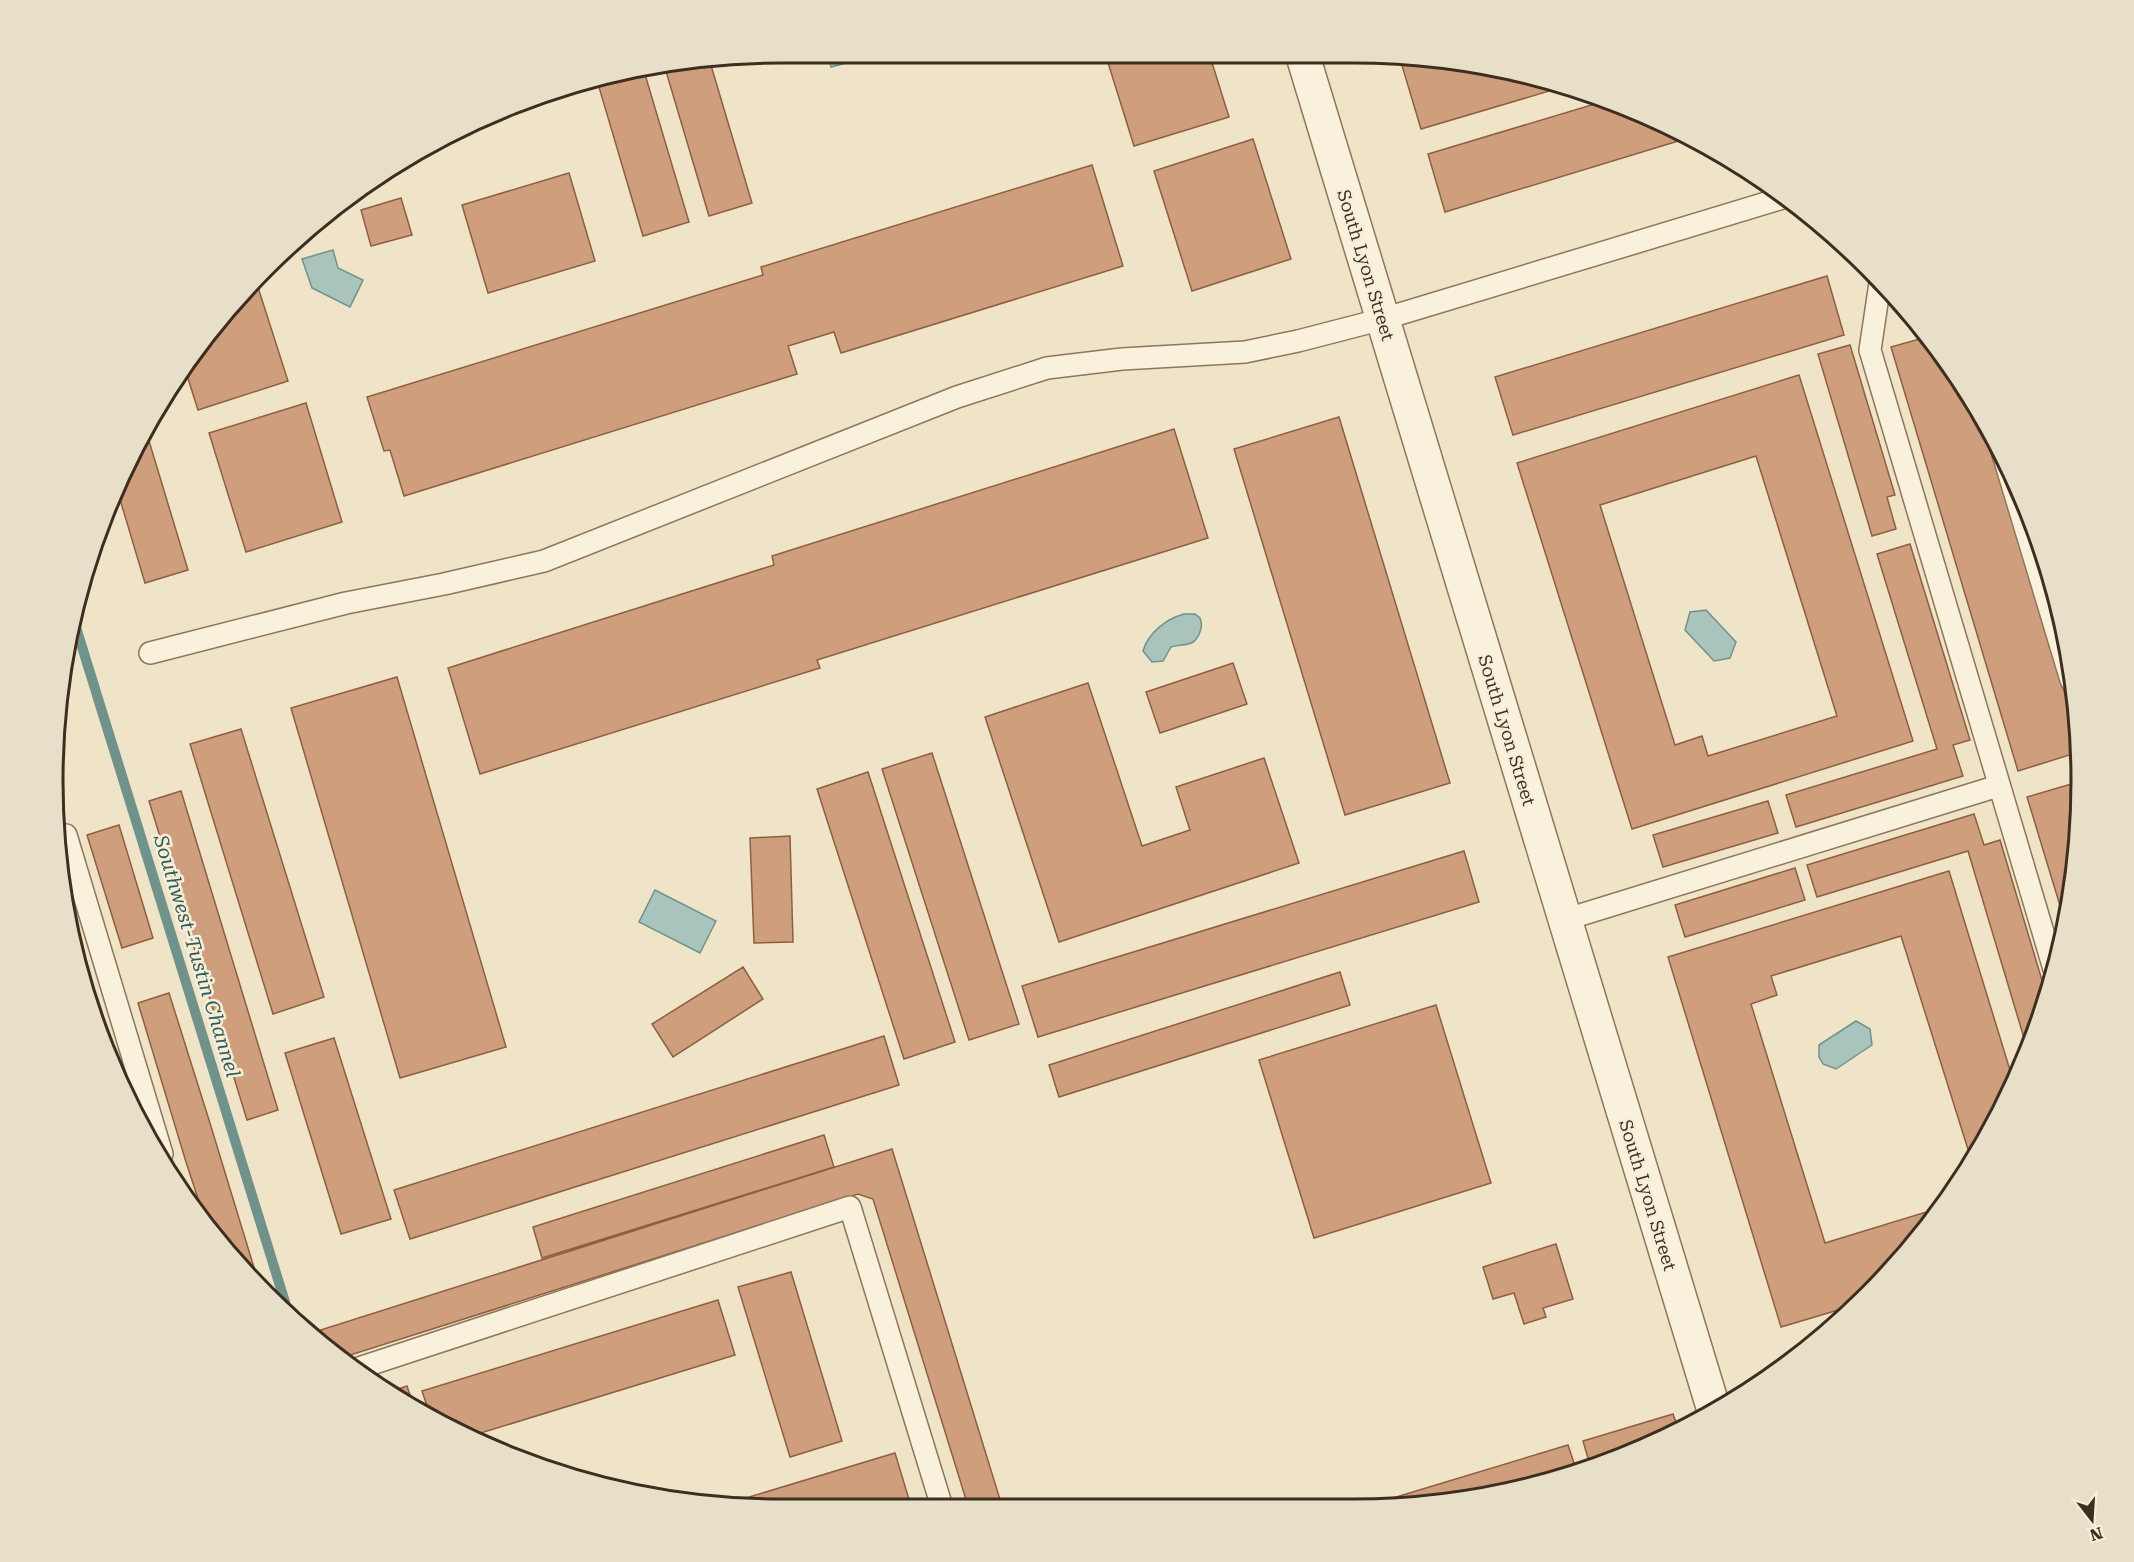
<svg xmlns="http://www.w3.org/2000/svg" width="2134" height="1562" font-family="'Roboto Serif',serif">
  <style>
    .water { fill: #a9c4bc; stroke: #6f938a; stroke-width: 1.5 }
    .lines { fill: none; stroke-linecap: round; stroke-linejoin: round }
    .stream { stroke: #6f938a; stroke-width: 10 }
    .building { fill: #cf9f7d; stroke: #8d5f41; stroke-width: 1.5; fill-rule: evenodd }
    .service-casing { stroke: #8d765c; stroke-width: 24 }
    .tertiary-casing { stroke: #8d765c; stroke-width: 36 }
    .service { stroke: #faf1dc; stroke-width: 21 }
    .tertiary { stroke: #faf1dc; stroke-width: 33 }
    .labels { text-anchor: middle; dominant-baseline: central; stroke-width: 5; stroke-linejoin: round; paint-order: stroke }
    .street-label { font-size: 18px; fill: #3d2e20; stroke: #f7eed8 }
    .water-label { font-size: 20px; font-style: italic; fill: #2f5d5a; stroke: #f7eed8 }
    .rim { fill: none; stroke: #3d2e20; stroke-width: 3 }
  </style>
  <rect width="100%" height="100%" fill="#f0e4c8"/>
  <path class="water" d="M827,53H874L872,56L831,67Z
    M333,250L338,268L363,280L350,307L312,288L302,259Z
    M1706,610L1736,642L1730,658L1714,661L1685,630L1690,612Z
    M1184,614H1195L1200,618C1202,624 1202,626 1200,632C1194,648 1185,643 1171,647L1163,661L1152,662L1143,651C1148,633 1166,619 1184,614Z
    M655,890L716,921L700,953L639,922Z
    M1856,1021L1870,1029L1872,1045L1836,1069L1823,1064L1819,1057V1045Z"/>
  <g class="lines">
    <path class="stream" d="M74,621L285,1302"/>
  </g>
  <path class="building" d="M1105,53H1209L1229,117L1134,146Z
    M1400,59L1541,77L1566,86L1421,129Z
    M710,62L752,203L709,216L665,68Z
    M644,71L689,222L643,236L596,77Z
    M550,93L552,100L461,127Z
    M1608,100L1632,108L1688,138L1445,212L1428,154Z
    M1253,139L1291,259L1192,291L1154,171Z
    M1092,165L1123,266L841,353L834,332L788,346L797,374L404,496L390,450L384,451L367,397L763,275L761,267Z
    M569,173L595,261L488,293L462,205Z
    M401,198L412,235L371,246L361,210Z
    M1827,276L1844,335L1513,435L1495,377Z
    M256,281L288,381L198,410L186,372L233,301Z
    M1930,336L1982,419L2080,744L2079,752L2018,771L1891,347Z
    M1850,345L1895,495L1887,497L1896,529L1872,536L1818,354Z
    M1799,375L1913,741L1632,829L1517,463ZM1756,456L1837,716L1708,756L1702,736L1675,745L1600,505Z
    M306,403L342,522L246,552L209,433Z
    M1339,417L1450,783L1345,815L1234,449Z
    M1174,429L1208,538L817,660L820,668L480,774L448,668L774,565L772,556Z
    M146,431L188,570L145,583L116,486L127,459Z
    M1910,544L1970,740L1953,745L1963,776L1796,827L1786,795L1937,749L1877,554Z
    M1233,663L1247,704L1160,733L1146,692Z
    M397,677L506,1047L400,1078L291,708Z
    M1088,683L1142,846L1190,830L1176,787L1264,758L1299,863L1059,942L985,717Z
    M241,729L324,997L273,1014L190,744Z
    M932,753L1019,1024L969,1040L882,769Z
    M868,772L955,1042L904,1059L817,789Z
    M2078,782L2075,876L2065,922L2027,797Z
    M181,791L278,1110L247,1120L149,801Z
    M1768,801L1778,833L1663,867L1653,835Z
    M1974,814L1984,845L2000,840L2047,997L2043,1015L2027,1048L1968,851L1817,897L1807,865Z
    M119,825L153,938L122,948L87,835Z
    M790,836L793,942L754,943L750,838Z
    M1464,851L1479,902L1038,1037L1022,986Z
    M1795,868L1805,900L1685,937L1675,905Z
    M1949,871L2013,1080L1984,1145L1972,1162L1901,936L1771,976L1777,995L1751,1004L1825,1243L1939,1208L1901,1261L1855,1305L1781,1327L1668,957Z
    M743,967L763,999L673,1057L652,1024Z
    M1340,972L1350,1005L1059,1097L1049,1065Z
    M169,993L209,1120L259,1284L208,1229L186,1162L138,1003Z
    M1436,1005L1491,1183L1314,1238L1259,1060Z
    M98,1022H100L117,1075L108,1059Z
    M884,1036L899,1085L410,1239L394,1190Z
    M334,1038L391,1219L341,1234L285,1053Z
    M824,1135L834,1167L542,1258L533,1227Z
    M892,1149L1002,1506H968L873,1199L858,1194L341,1358L308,1334Z
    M1556,1244L1573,1299L1543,1308L1546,1317L1524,1324L1514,1293L1493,1299L1483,1267Z
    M791,1272L842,1441L790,1457L738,1287Z
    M718,1300L735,1355L471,1436L431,1418L422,1391Z
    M407,1386L415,1410L389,1392Z
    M1673,1414L1678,1428L1632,1454L1590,1465L1583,1441Z
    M1568,1445L1576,1469L1448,1503L1373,1504Z
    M895,1453L911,1506L726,1507V1504Z"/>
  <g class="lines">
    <defs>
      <path id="service" d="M1880,283L1870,350L2054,969
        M2002,451L2071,680
        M150,653L346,603L444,584L544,561L957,397L1047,368L1122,359L1245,352L1298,341L1383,319L1786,197
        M59,837L66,835L162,1154
        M1564,920L1998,786
        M356,1369L850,1207L942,1507"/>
      <path id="tertiary" d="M1302,53L1713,1407"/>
    </defs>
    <use href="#service" class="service-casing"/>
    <use href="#tertiary" class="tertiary-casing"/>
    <use href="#service" class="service"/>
    <use href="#tertiary" class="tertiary"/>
  </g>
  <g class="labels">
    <g class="street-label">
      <text transform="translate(1366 265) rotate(73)">South Lyon Street</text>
      <text transform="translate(1507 730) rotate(73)">South Lyon Street</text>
      <text transform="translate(1648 1195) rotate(73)">South Lyon Street</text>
    </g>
    <g class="water-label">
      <text transform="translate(197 956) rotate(73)">Southwest-Tustin Channel</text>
    </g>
  </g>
  <path d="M0 0H2134V1562H0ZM781 63H1353A718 718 0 0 1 2071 781V781A718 718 0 0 1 1353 1499H781A718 718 0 0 1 63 781V781A718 718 0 0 1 781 63Z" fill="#e8dfc9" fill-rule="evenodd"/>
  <path class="rim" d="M781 63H1353A718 718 0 0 1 2071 781V781A718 718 0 0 1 1353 1499H781A718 718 0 0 1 63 781V781A718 718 0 0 1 781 63Z"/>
  <g transform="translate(2092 1520) rotate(163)" stroke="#f7eed8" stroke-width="4.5" paint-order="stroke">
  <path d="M0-4.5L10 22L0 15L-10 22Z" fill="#3d2e20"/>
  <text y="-9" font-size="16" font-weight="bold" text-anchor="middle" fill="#3d2e20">N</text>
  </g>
</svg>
